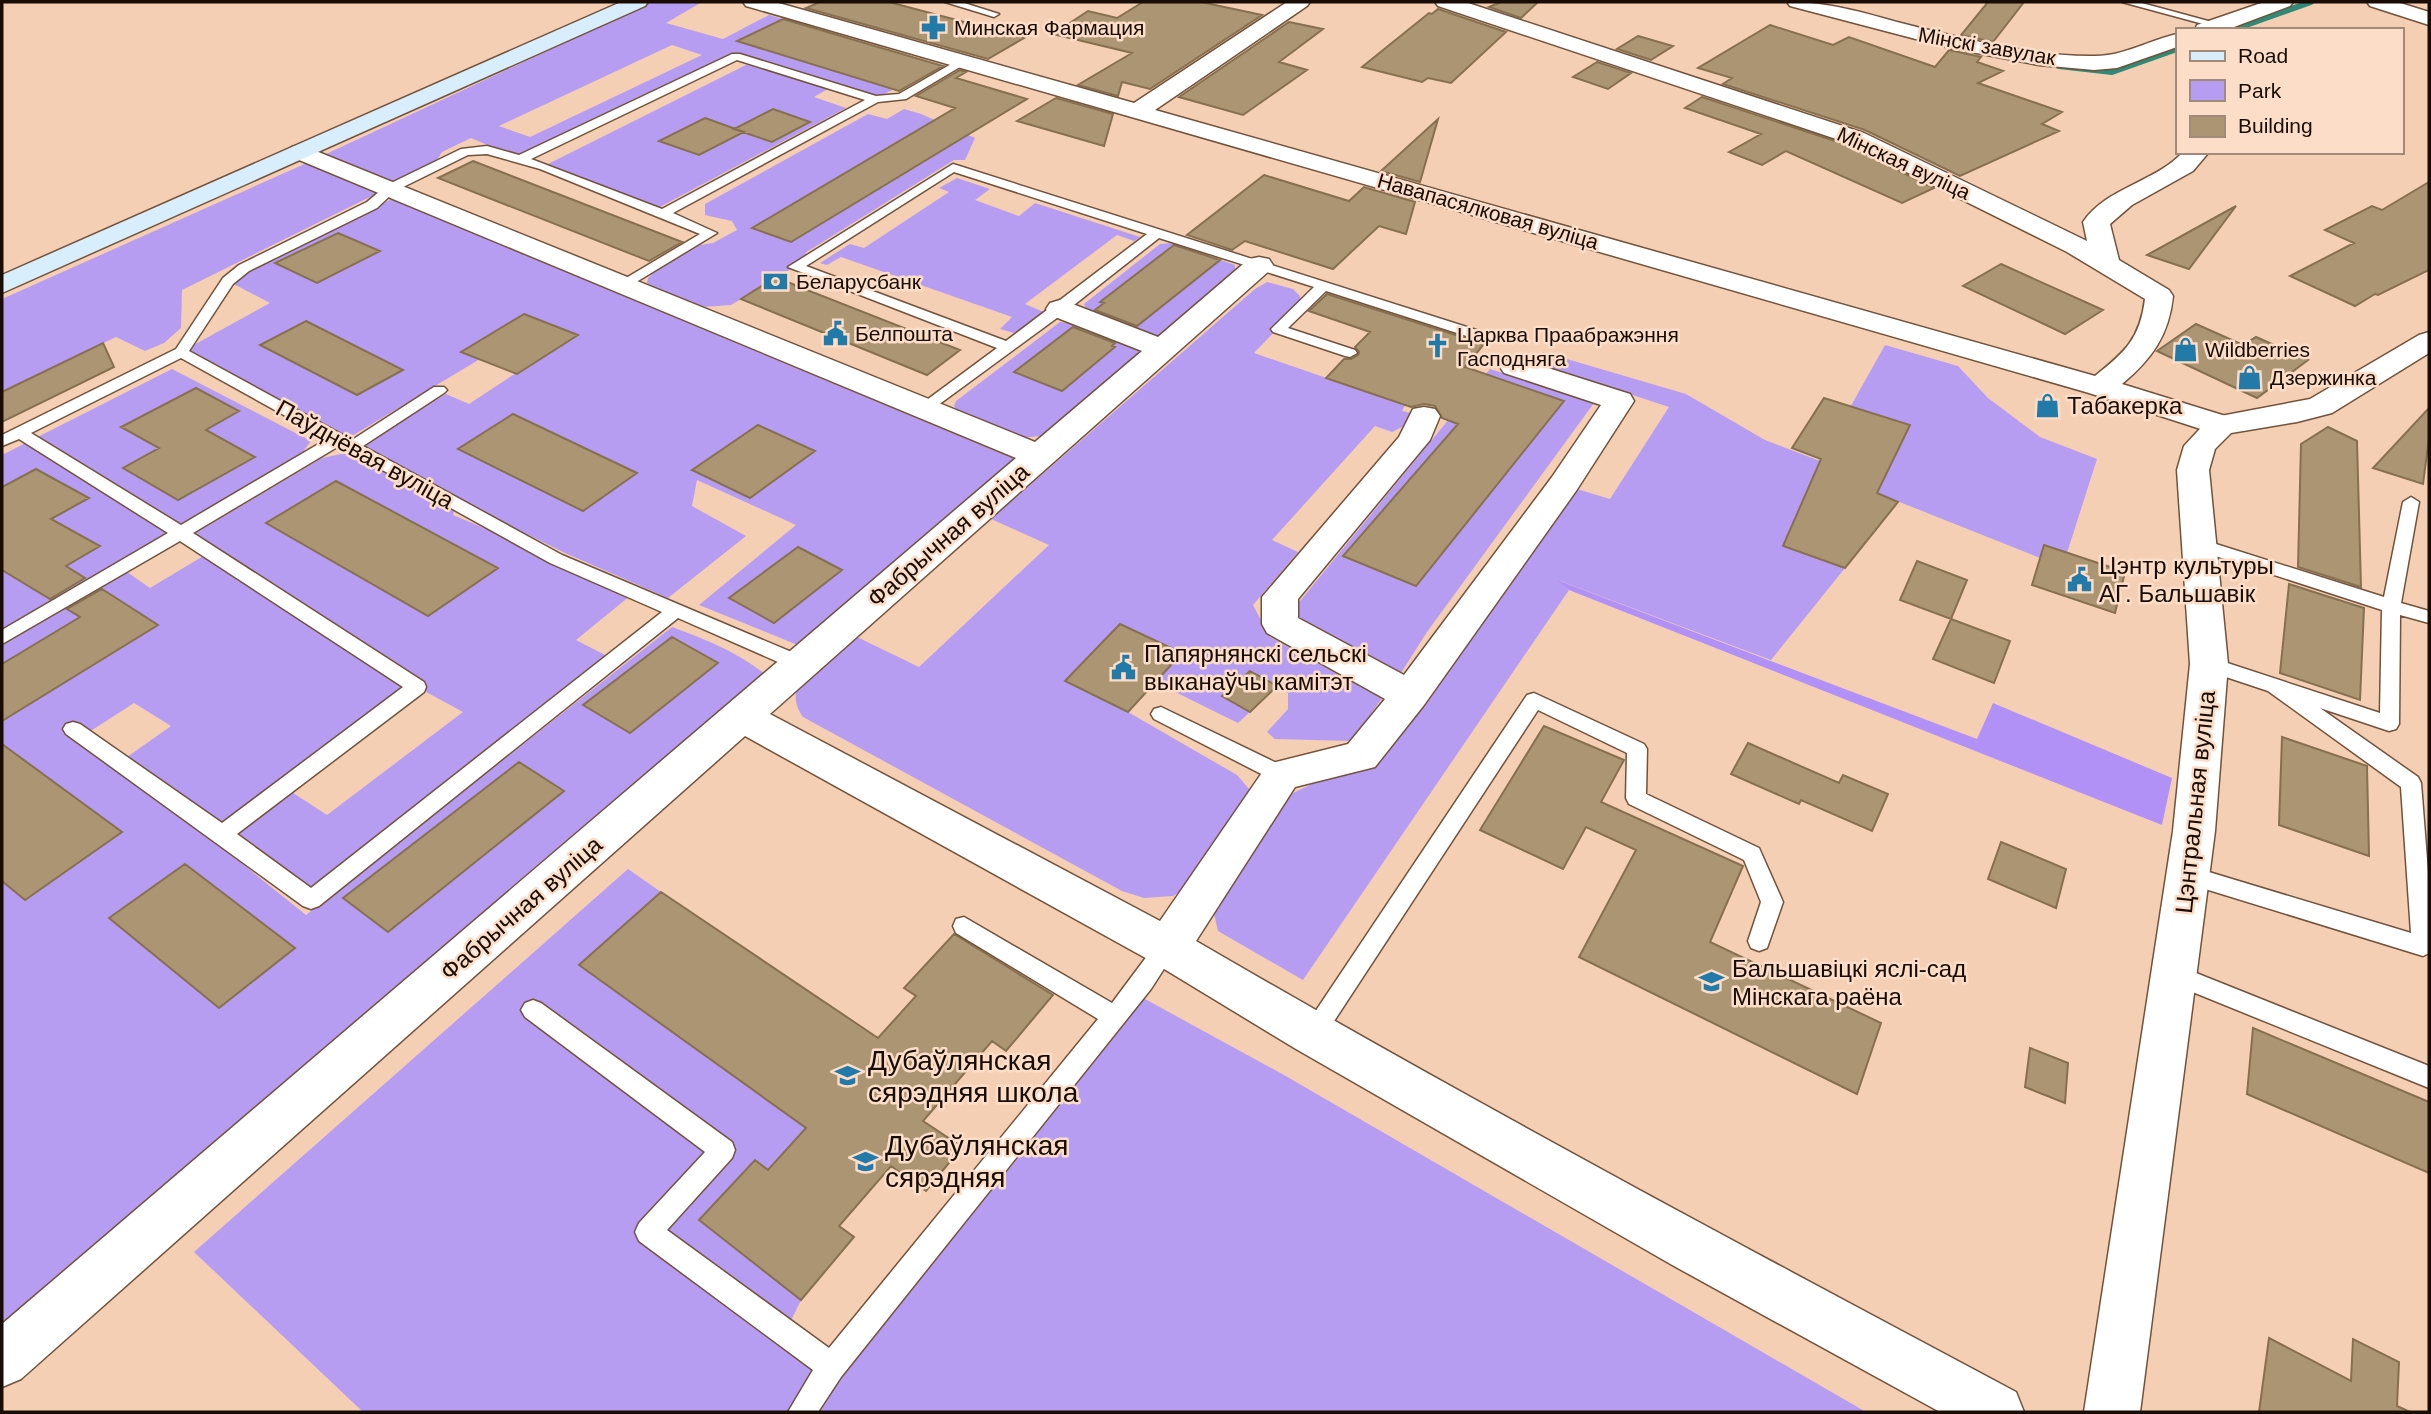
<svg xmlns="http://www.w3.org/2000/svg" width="2431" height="1414" font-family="Helvetica,sans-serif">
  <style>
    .green { fill: #b79df2; fill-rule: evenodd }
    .forest { fill: #b291f7 }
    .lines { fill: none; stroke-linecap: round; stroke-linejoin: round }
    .stream { stroke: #318a76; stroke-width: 6 }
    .building { fill: #ac9573; stroke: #86704f; stroke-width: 2 }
    .service-casing { stroke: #72523b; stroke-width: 3 }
    .minor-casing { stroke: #72523b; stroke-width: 3 }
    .tertiary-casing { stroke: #72523b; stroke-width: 3 }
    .secondary-casing { stroke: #72523b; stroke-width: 3 }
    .service { fill: #fff; fill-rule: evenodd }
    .minor { fill: #fff; fill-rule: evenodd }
    .tertiary { fill: #fff; fill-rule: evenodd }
    .secondary { fill: #d8eefc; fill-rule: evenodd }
    .labels { text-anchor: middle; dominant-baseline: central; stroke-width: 5; stroke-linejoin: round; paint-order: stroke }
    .far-poi-label { font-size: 21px; fill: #180c04; stroke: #fcdec8; text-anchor: start }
    .far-street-label { font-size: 21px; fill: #180c04; stroke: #fcdec8 }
    .poi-label { font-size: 24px; fill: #180c04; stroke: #fcdec8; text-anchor: start }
    .street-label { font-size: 24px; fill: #180c04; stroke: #fcdec8 }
    .near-poi-label { font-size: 28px; fill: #180c04; stroke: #fcdec8; text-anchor: start }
  </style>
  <rect width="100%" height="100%" fill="#f4cfb4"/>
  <path class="green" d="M652,2H702L666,23L723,39L769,15L951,69L946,72L777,22L738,41L894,89L875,99L833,86L814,97L846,108L658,208L544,166L752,62L736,56L521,159L471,138L442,152L437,160L394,181H387L324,155ZM672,45L702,55L530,137L499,126Z
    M904,109L921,114L975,138L965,160H954L805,253L811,257L731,305L703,307L655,290L647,283L648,278L654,272L700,245L713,243L737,230L732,221L705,215V204L868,114L887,119Z
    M309,162L380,192L182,290L181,328L164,343L145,351L116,337L2,392V299Z
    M957,178L990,189L975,200L1019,216L1035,203L1140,237L1134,241L1117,235L1025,304L1046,313L1014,333L1000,329L1012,317L841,257L827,265L820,263L850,244L864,248L949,192L939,188Z
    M392,199L1019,461L805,648L699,605L796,525L697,480L692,506L746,536L668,598L565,553L356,449L446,394L469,404L516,373L480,359L342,442L181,352L270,303L228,281L244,268Z
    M1173,243L1235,265V273L1166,333L1156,336L1088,313L1084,304L1160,244Z
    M1267,282L1293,289L1300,296V305L1254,353L1405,405L1402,411L1424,416L1392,432L1375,426L1272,540L1298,552L1253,605L1270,637L1382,698L1352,741L1275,739L1267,732L1288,709V693L1250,671L1223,696L1250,712L1238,723L1155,682L1181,653L1120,624L1065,681L1128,712L1237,775L1250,790L1247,809L1192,884L1173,896L1144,898L1122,891L803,717C784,690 806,675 825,658C835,649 843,640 857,637L919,667L1049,545L991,519L1255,289Z
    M1060,322C1084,324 1128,335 1143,353L1042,436L1020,438L958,412L954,406L956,401Z
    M1885,345L1958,366L1988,398L2040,437L2097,459L2067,553L2040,558L1877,493L1807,492L1784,546L1845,568L1771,660L1560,581L1569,590L1303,980L1218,931L1214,914L1225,889L1291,794L1329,776L1381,759L1577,489L1610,499L1669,407L1535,363L1543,352L1686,394L1765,440L1820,461Z
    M172,369L311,441L299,457L2,631V455Z
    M1490,369L1594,403L1427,632L1401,673L1313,630L1297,618L1296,606Z
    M346,453L456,504L453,515L636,591L576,640L615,660L311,900L120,762L171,726L134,703L83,736L306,915L672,627C717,644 740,653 778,684L2,1360V644L127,572L150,588L210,552L189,537L322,458ZM417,687L463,712L327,815L284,787Z
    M628,869L661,892L580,965L806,1128L768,1170L755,1160L699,1220L801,1300L785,1333L831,1367L1134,993L1284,1075L1866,1412H363L194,1252Z"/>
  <path class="forest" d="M1557,580L1977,739L1993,703L2172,778L2162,825L1569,590Z"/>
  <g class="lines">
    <path class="stream" d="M2232,30L2311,2
      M2059,66L2112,72L2177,49"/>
  </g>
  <path class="building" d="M820,2H889L1024,38L988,59L806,8Z
    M1143,2H1201L1262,15L1150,89L1122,82L1118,96L1078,85L1132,53L1053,34L1088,11L1117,18Z
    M1501,2H1538L1521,18L1489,7Z
    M1988,2H2024L1993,42L1961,35Z
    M1438,9L1506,32L1451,83L1428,78L1422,82L1362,67L1429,13L1432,14Z
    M783,19L943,66L899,91L737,41Z
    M1289,22L1323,29L1279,62L1307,70L1243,115L1179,97Z
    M1770,25L1833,45L1849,37L1935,67L1949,50L1981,57L1977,62L2003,71L1978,83L2062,112L2042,124L2059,131L1960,176L1865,130L1723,84L1732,78L1698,68Z
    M1638,36L1673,46L1651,60L1617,49Z
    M1597,62L1631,73L1608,89L1573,77Z
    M960,70L966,72L956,78L1027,99L791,242L752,228L955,108L916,96Z
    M1702,97L1847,145L1934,188L1902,203L1786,151L1762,165L1729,152L1761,134L1685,108Z
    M1056,98L1113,114L1104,146L1017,121Z
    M773,109L810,122L772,142L734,129Z
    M705,118L744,132L699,155L659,141Z
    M1438,119L1420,182L1381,171Z
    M473,161L571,199L682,242L649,261L438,178Z
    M1264,175L1349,201L1364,187L1415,202L1406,234L1379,226L1333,269L1245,241L1232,250L1187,235Z
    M2429,182V270L2378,295L2375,294L2355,306L2290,276L2354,243L2325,230L2372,206L2382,210Z
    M2236,206L2189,269L2147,255Z
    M338,233L380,251L317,283L275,263Z
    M1174,245L1220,260L1137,326L1095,310L1104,303L1100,302Z
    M2001,264L2103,310L2065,334L1963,286Z
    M776,277L802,288L960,350L927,375L741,299Z
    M1327,294L1484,344L1465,367L1564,401L1416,586L1343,556L1458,424L1442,418L1435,406L1424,404L1411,407L1326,378L1344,359H1351L1358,355L1359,352L1355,347L1370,332L1309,311Z
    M524,314L578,335L517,374L461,352Z
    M306,321L403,370L357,395L260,345Z
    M2196,324L2243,345L2256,337L2308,360L2257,398L2157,351Z
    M1073,327L1115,343L1112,346L1115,347L1062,391L1014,372Z
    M103,343L114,367L2,422V392Z
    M196,388L239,411L206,430L255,457L178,500L123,468L159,448L121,427Z
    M1824,398L1910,425L1877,493L1898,502L1845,568L1783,546L1821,459L1792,448Z
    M2429,408V438L2423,484L2373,468Z
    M513,414L637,473L583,511L458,449Z
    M758,425L815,451L750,498L692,470Z
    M2328,427L2357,441L2361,587L2298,567L2301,444Z
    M36,469L89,498L51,519L100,546L66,566L85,578L50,599L2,570V487Z
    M336,481L498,568L428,616L266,523Z
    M2044,545L2125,572L2115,613L2032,585Z
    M798,547L842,570L774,623L729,598Z
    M1917,561L1967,580L1951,619L1900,600Z
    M2289,584L2364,608L2360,700L2280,673Z
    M102,589L158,625L2,721V664L80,617L67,609Z
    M1951,619L2010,641L1994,683L1933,659Z
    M1120,624L1182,653L1128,712L1065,681Z
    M672,637L718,663L630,733L583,705Z
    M1250,671L1277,686L1250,712L1222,696Z
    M1544,726L1624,760L1601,802L1743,866L1710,942L1881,1023L1857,1094L1579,957L1636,850L1586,827L1563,869L1480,830Z
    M2282,737L2367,766L2369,856L2279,825Z
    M1748,743L1839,783L1843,775L1888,794L1872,831L1801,800L1799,804L1731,774Z
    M2,744L122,832L25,900L2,881Z
    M519,762L564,791L388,932L343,898Z
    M2001,842L2066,869L2056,908L1988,879Z
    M185,864L295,948L219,1008L109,918Z
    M661,892L878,1038L916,996L904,988L954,934L1053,995L1006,1051L992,1041L923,1121L962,1147L926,1191L891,1166L839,1226L854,1237L801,1300L699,1220L755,1160L768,1170L806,1128L579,965Z
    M2253,1028L2429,1102V1173L2247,1094Z
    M2030,1048L2068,1063L2065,1103L2025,1087Z
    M2269,1338L2351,1381L2353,1339L2399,1362L2397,1406L2410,1412H2259Z"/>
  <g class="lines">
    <defs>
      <path id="service" d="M945,2H961L999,14L994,17Z
        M2122,2H2138L2223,25L2218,28Z
        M732,54H740L876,96L899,94L960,59L970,61L906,99L878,102L673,213L717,233L628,287H618L616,284L700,234L540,169L487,154L468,155L395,191L377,208L249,271L233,284L189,351L352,440L434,387H444L447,390L444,393L363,446L562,555L808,659L810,664L808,669H794L678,618L319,906L311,909L303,906L66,734L63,729L66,724L73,722L80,724L222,823L403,687L180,541L2,644V630L168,533L19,439L2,446V435L176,349L223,278L239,265L367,202L387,185L461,149L487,146L519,155ZM737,60L865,100L662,209L531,159ZM181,358L327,439L181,525L31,433ZM339,446L550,563L662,612L311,888L237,834L424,692L426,687L424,682L193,533Z
        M953,164L1492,335L1494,338L1487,342L1482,341L1326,291L1288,328L1355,350L1357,353L1350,357L1345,356L1273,332L1271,329L1314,287L1159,238L1065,312L930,411H920L917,408L920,405L997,348L788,267ZM954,172L1147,234L1006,341L806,266Z
        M2411,497L2419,502L2401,603L2429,611V623L2400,615L2399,724L2396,729L2389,731L2320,708L2418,777L2421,783L2429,885V953L2423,956L2189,884L2181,881L2178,875L2181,869L2189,866L2411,933L2401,787L2268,691L2202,669L2200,664L2202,659L2209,657L2380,713L2382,610L2191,548L2188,544L2197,538L2384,597L2403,502Z
        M1534,693L1644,744L1647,749L1646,794L1759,848L1783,902L1767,948L1759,951L1751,948L1748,941L1761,902L1744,860L1629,804L1626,798L1627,753L1538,710L1321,1041L1313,1045L1305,1041L1301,1034L1305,1027L1527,695Z
        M1161,707L1289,769L1292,775L1289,781L1282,783L1275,781L1154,719L1151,714L1154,709Z
        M964,917L1112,1003L1159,940L1167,937L1175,940L1178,947L1151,989L841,1377L818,1412H788L813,1370L639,1241L635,1232L639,1223L705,1152L525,1017L521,1010L525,1003L533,1000L541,1003L732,1142L735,1150L732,1158L667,1230L829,1348L1098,1019L956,933L953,926L956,919Z
        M2176,965L2429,1066V1088L2168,982L2165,975L2168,968Z"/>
      <path id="minor" d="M743,2H775L1134,103L1287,2H1310L1307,6L1155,110L2095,376C2125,352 2140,339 2145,299L2067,252L1848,143L1438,6L1435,2H1465L1864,133L2087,241L2083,222C2107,187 2156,182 2183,152H2209L2193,171L2132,205L2110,224L2119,260L2169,290L2173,296C2169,335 2152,359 2122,384L2232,418L2237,425L2232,432L2221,434L2210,432L2089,393L746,6Z
        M1787,2C1829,2 1861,12 1901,23C1961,38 2033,57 2095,56C2124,56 2150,40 2177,34V47L2117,68L2094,70L2039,65L1950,48L1790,6Z
        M2264,2H2293L2290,6L2226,30H2195L2197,25Z
        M2367,2H2397L2429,12V25L2370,6Z
        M301,145L1035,442L1142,351L1050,315L1046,309L1050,303L1060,300L1070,303L1158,337L1249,259L1259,257L1269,259L1273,265L1269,271L770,714L1160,921L1268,764L1348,744L1385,699L1267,633L1262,624V597L1399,437L1413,409L1424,407L1435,409L1440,416L1430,440L1298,599V618L1404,675L1552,477L1601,405L1504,373L1500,367L1504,361L1515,358L1526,361L1630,394L1634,401L1576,491L1424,705L1375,767L1295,787L1196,941C1465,1098 1740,1245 2016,1392L2024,1412H1940L1674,1266L1296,1049L1151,961L745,736L21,1379L2,1387V1324L1016,458L292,157L289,152L292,147Z"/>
      <path id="tertiary" d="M2429,332V353L2332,413L2297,422L2231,433L2215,449L2209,470L2228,664L2215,831L2140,1412H2084L2173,831L2190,664L2177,470L2184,446L2210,418L2310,399L2419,335Z"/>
      <path id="secondary" d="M621,2H648L645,6L2,293V275Z"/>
    </defs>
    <use href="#service" class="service-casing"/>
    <use href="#minor" class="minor-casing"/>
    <use href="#tertiary" class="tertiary-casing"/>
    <use href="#secondary" class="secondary-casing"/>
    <use href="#service" class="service"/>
    <use href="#minor" class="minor"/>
    <use href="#tertiary" class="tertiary"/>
    <use href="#secondary" class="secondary"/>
  </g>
  <defs>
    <symbol id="pharmacy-bare" viewBox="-9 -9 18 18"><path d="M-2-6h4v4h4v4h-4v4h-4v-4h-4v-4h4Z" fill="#227aa9" stroke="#fcdec8" stroke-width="2.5" paint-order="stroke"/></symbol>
    <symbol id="bank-bare" viewBox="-9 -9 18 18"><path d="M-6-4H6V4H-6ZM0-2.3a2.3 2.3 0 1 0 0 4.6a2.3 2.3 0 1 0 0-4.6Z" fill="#227aa9" stroke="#fcdec8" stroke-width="2.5" paint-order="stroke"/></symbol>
    <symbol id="civic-bare" viewBox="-9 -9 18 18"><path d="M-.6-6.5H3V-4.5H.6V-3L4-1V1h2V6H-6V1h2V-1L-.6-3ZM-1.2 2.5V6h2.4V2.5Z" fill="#227aa9" stroke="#fcdec8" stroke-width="2.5" paint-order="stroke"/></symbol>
    <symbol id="church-bare" viewBox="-9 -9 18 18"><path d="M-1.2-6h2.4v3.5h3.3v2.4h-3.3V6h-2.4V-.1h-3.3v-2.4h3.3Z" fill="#227aa9" stroke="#fcdec8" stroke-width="2.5" paint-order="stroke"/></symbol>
    <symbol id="shop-bare" viewBox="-9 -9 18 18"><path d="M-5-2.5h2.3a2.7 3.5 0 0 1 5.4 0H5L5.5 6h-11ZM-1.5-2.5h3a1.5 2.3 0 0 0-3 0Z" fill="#227aa9" stroke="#fcdec8" stroke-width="2.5" paint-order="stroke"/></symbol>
    <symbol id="school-bare" viewBox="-9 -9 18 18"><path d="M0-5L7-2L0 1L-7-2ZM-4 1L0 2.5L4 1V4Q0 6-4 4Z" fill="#227aa9" stroke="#fcdec8" stroke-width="2.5" paint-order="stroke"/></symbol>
  </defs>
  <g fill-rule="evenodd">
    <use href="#pharmacy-bare" x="916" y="10" width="35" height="35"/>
    <use href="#bank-bare" x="758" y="264" width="35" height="35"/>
    <use href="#civic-bare" x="818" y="316" width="35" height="35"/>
    <use href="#church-bare" x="1420" y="328" width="35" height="35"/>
    <use href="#shop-bare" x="2168" y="332" width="35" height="35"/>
    <use href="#shop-bare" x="2232" y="360" width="35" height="35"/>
    <use href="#shop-bare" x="2030" y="388" width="35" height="35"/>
    <use href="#civic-bare" x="2062" y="562" width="35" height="35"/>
    <use href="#civic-bare" x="1106" y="650" width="35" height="35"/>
    <use href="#school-bare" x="1694" y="964" width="35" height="35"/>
    <use href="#school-bare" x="830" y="1058" width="35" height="35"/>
    <use href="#school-bare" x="848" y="1144" width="35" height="35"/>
  </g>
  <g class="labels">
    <g class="far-poi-label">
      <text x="954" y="27">Минская Фармация</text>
      <text x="796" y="281">Беларусбанк</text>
      <text x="855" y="333">Белпошта</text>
      <text x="1457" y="334">Царква Праабражэння<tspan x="1457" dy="24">Гасподняга</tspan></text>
      <text x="2205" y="349">Wildberries</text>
      <text x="2270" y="377">Дзержинка</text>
    </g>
    <g class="far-street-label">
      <text transform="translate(1987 46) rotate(10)">Мінскі завулак</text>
      <text transform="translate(1904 163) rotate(25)">Мінская вуліца</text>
      <text transform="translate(1488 211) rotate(16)">Навапасялковая вуліца</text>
    </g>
    <g class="poi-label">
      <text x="2067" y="405">Табакерка</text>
      <text x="2099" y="565">Цэнтр культуры<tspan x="2099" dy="28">АГ. Бальшавік</tspan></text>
      <text x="1144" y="653">Папярнянскі сельскі<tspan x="1144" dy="28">выканаўчы камітэт</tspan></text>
      <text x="1732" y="968">Бальшавіцкі яслі-сад<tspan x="1732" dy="28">Мінскага раёна</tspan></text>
    </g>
    <g class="street-label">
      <text transform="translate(365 454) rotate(29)">Паўднёвая вуліца</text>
      <text transform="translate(948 535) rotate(-41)">Фабрычная вуліца</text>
      <text transform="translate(2195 802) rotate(-84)">Цэнтральная вуліца</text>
      <text transform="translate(521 908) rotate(-41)">Фабрычная вуліца</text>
    </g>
    <g class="near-poi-label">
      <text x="868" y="1060">Дубаўлянская<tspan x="868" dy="32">сярэдняя школа</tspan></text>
      <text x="885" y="1145">Дубаўлянская<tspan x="885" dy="32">сярэдняя</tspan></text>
    </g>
  </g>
  <rect width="2431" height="1414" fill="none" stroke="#180c04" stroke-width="7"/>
  <rect x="2176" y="28" width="228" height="126" fill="#fcdec8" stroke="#a18a7a" stroke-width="2"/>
  <rect x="2190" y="51" width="35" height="10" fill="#d8eefc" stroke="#a18a7a" stroke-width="2"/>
  <text x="2238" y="63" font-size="21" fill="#180c04">Road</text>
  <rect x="2190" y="80" width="35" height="21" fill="#b79df2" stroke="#a18a7a" stroke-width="2"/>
  <text x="2238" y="98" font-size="21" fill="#180c04">Park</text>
  <rect x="2190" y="116" width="35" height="21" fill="#ac9573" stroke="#a18a7a" stroke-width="2"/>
  <text x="2238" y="133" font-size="21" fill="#180c04">Building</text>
</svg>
